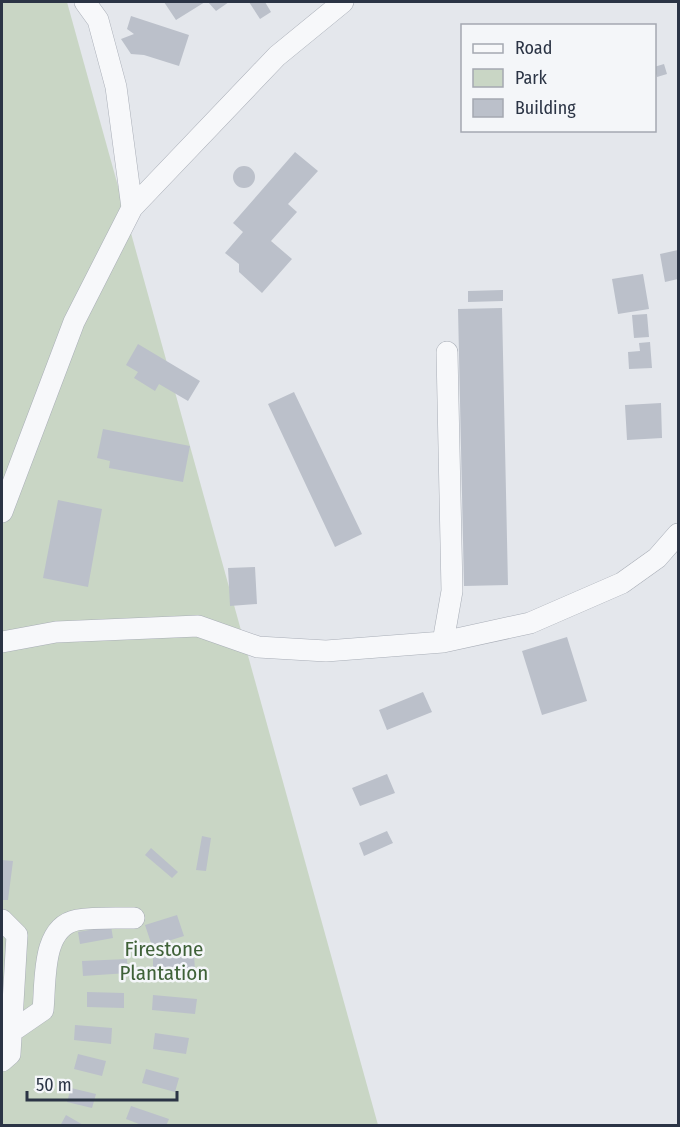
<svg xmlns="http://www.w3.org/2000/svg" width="680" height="1127" font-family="'Fira Sans Condensed',sans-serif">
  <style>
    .green { fill: #c9d6c5 }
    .building { fill: #bbc0ca }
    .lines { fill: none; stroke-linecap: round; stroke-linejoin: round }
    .minor-casing { stroke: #a9aeb7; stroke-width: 22 }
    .minor { stroke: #f7f8fa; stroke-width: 21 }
    .labels { text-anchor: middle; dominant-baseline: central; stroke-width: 5; stroke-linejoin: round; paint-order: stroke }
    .park-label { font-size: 21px; fill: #3f6138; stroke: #f4f6f9 }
  </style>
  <rect width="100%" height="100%" fill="#e4e7ec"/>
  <path class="green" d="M2,2H67L378,1125L2,1126Z"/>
  <path class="building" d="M164,2H205L176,20Z
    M208,2H229L216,11Z
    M249,2H265L271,12L260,19Z
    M131,16L189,35L179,66L144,55L131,54L121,39L134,34L127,29Z
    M664,64L667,74L657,77L654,67Z
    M295,152L318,171L288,204L297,212L271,241L292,259L262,293L239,272V264L225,253L243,232L233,223Z
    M233 177a11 11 0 1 1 22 0a11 11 0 1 1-22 0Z
    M678,250V279L665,282L660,254Z
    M643,274L649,309L618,314L612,279Z
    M503,290V301L468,302V291Z
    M502,308L508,585L464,586L458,309Z
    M647,314L649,337L634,338L632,315Z
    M650,342L652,368L629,369L628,352L640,351L639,343Z
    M138,344L200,381L188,401L159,384L155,391L134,378L138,372L126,365Z
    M294,392L362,534L335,547L268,404Z
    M661,403L662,438L627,440L625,405Z
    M103,429L190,446L183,482L109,468L110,461L97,458Z
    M58,500L102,509L88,587L43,578Z
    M255,567L257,604L230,606L228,568Z
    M567,637L587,701L542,715L522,651Z
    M423,692L432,712L387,730L379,710Z
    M387,774L395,793L360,806L352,788Z
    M387,831L393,843L364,856L359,843Z
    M202,836L211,838L206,871L196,870Z
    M151,848L178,872L172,878L145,855Z
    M2,860L13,861L8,900H2Z
    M177,915L184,936L152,946L145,925Z
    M111,926L113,938L80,944L78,932Z
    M194,955L195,970H153V956Z
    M127,959L128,973L83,976L82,961Z
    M87,992L124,993V1008L87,1007Z
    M153,995L197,999L195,1014L152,1010Z
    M75,1025L112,1028L111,1044L74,1040Z
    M155,1033L189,1038L186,1054L153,1049Z
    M78,1054L106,1061L102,1076L74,1069Z
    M146,1069L179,1078L175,1092L142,1083Z
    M71,1088L96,1094L92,1108L67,1102Z
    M131,1106L169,1119L166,1126H144L126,1119Z
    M66,1115L85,1126H60Z"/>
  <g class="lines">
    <defs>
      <path id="minor" d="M85,2L98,20L116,87L132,208
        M2,512L74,322L132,208L277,56L343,2
        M2,642L56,632L198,626L258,647L326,651L443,642L530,623L622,583L657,558L678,534
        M443,642L452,591L447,352
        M2,920L17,935L10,1054L2,1061
        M11,1032L43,1010C46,981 41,927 77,920C95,917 116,918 134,918"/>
    </defs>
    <use href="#minor" class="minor-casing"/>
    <use href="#minor" class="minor"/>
  </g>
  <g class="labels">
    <g class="park-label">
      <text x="164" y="949">Firestone<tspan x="164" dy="24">Plantation</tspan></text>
    </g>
  </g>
  <rect width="680" height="1127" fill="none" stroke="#2b3445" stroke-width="6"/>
  <rect x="461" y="24" width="195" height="108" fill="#f4f6f9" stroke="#a4a8b1" stroke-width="1.5"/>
  <rect x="473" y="44" width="30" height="9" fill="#f7f8fa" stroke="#a4a8b1" stroke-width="1.5"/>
  <text x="515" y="54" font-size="18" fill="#2b3445">Road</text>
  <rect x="473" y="69" width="30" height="18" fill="#c9d6c5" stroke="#a4a8b1" stroke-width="1.5"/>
  <text x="515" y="84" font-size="18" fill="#2b3445">Park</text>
  <rect x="473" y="99" width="30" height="18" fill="#bbc0ca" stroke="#a4a8b1" stroke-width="1.5"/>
  <text x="515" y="114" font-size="18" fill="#2b3445">Building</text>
  <path d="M27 1091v9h150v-9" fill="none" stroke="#2b3445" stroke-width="3"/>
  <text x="36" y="1091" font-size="18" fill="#2b3445" stroke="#f4f6f9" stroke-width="4.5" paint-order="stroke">50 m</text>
</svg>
